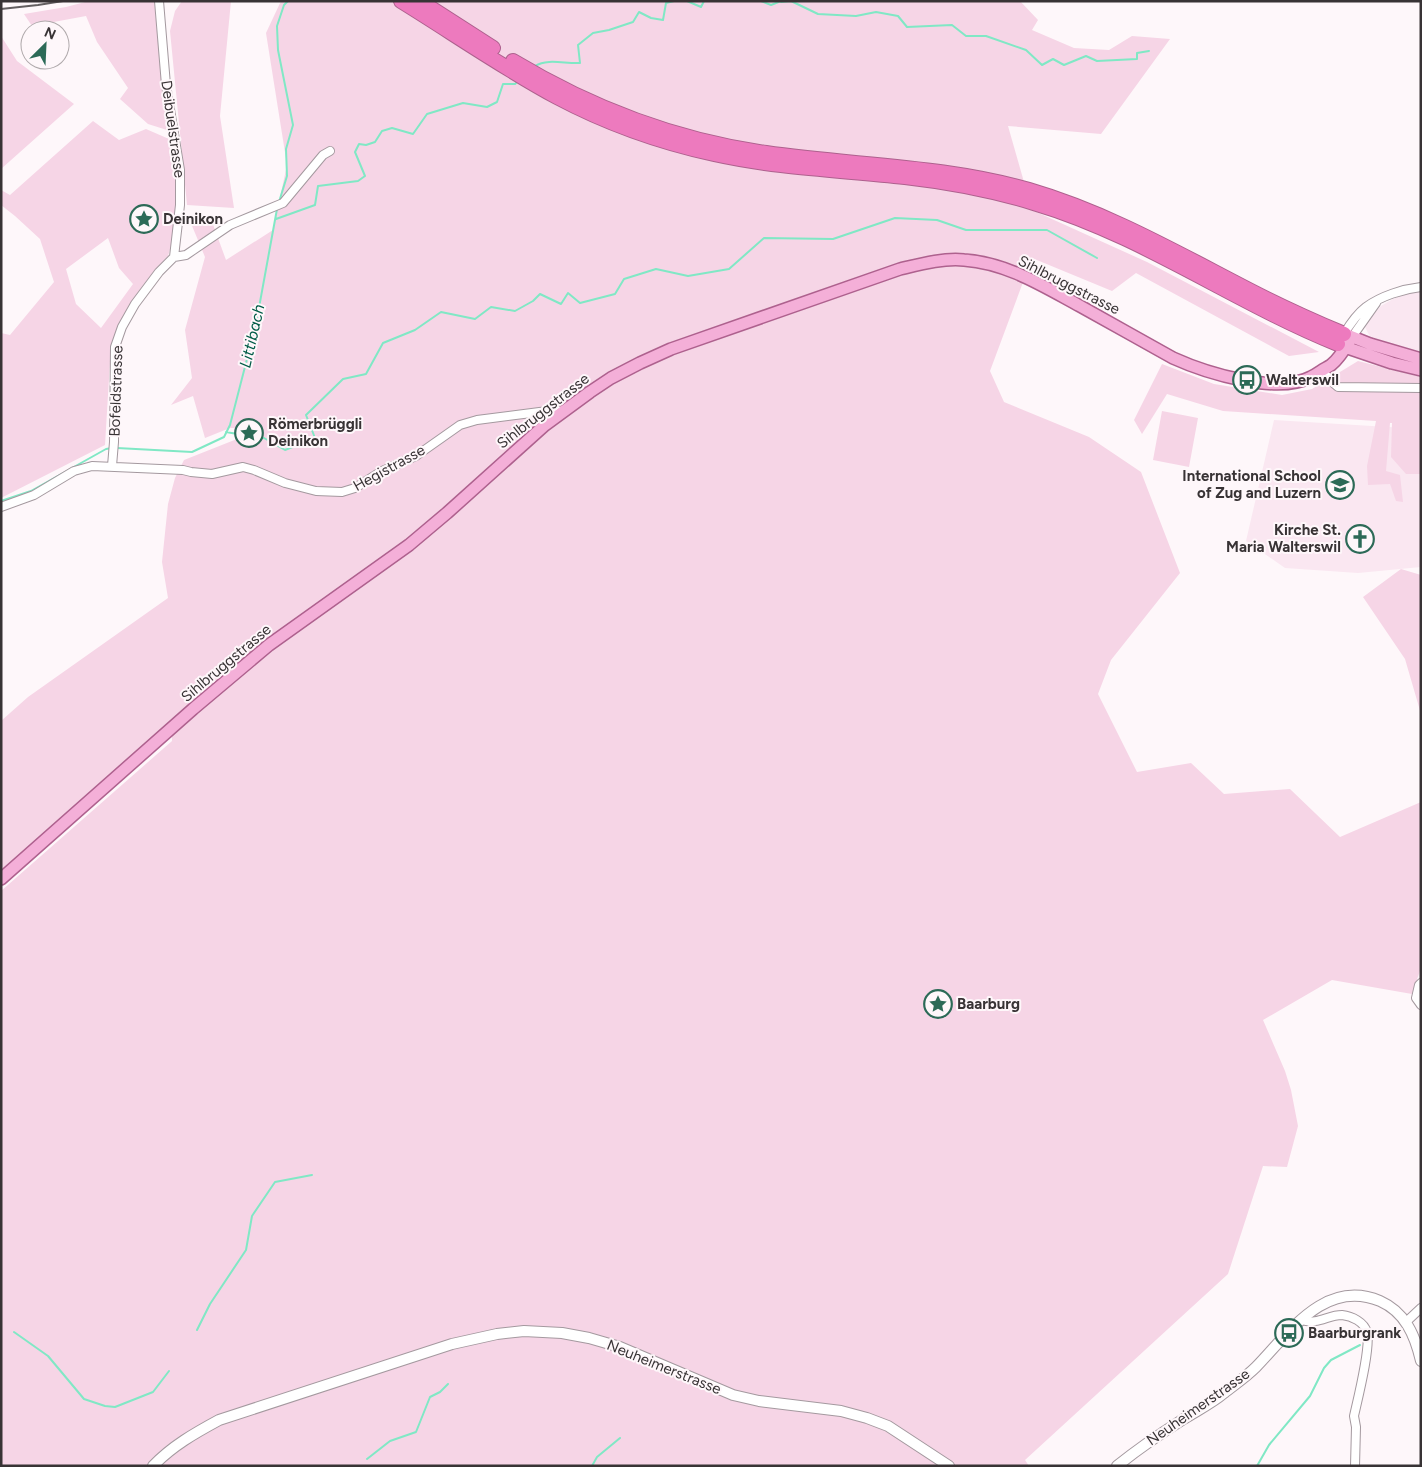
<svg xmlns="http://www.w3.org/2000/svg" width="1422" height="1467" font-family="Figtree,sans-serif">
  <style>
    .built { fill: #fae7f1 }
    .green { fill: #f6d5e6; fill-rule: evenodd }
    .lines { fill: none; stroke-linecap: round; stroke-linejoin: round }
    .stream { stroke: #80e8c5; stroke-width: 2 }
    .street-casing { stroke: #a4999f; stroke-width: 10 }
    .secondary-casing { stroke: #a4999f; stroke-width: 12 }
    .primary-casing { stroke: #ae618e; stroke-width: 14 }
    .highway-casing { stroke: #ae618e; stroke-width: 16 }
    .street { stroke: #fff; stroke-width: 8 }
    .secondary { stroke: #fff; stroke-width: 10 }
    .primary { stroke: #f4afd8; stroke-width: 11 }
    .highway { stroke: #ed7abe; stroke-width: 14 }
    .rail { stroke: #635e60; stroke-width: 2 }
    .labels { text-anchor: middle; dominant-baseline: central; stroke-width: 4; stroke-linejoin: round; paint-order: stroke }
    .street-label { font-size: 15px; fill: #383335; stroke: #fef7fa }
    .poi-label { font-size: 15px; font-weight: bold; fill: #383335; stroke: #fef7fa; text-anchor: start }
    .water-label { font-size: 16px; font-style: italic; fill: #005c47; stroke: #fef7fa }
  </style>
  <rect width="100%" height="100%" fill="#fef7fa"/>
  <path class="built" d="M1421,291V352L1373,339L1369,335L1365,327L1366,323L1381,306L1393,299L1406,293Z
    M1274,420L1421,429V567L1358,573L1285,568L1246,541Z"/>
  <path class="green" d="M89,1H154L167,130L148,124L120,99L128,88L97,42L86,16L32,26L24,14L66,7Z
    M182,1H231L220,116L234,208L187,205L170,31L175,11Z
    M281,1H1020L1038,20L1032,30L1074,48L1109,50L1132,36L1170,39L1101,134L1008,126L1032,210L1147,262L1319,352L1289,356L1136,273L1112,291L1032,258L990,371L1004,402L1089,437L1141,472L1180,573L1111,660L1098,694L1137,772L1191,763L1224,794L1290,789L1340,837L1421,802V968L1412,994L1332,980L1263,1020L1285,1071L1291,1090L1298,1126L1287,1167L1263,1166L1228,1274L1025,1460L1029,1466H1V891L172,741L171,724L1,875V721L28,697L168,598L162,562L168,504L175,478L184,460L237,439L234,428H230L205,438L193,396L171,405L192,378L185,330L205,257L190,221L211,219L226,260L273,230L287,165L266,33Z
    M1,36L17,61L74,104L1,169Z
    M93,121L119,140L146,129L169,139L179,204L173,240L168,256L153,272L136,295L124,315L111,345L105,445L1,498V333L10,335L54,282L40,239L15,216L1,205V190L10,195ZM108,238L119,268L133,284L101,328L76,304L66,269Z
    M1358,361L1421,377V474H1406L1391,457L1392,423H1390L1386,471L1400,475L1403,502L1396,501L1390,484L1368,485L1367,466L1376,421L1223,411L1167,394L1142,434L1134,420L1162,364L1214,384L1282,395L1312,389Z
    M1162,411L1198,418L1189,467L1153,460Z
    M1401,569L1421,575V714L1405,659L1363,597Z"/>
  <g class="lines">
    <path class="stream" d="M687,1L701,7L704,1
      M726,1H728
      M761,1L771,5L781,1
      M781,2L791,1L818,14L856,16L876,12L898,16L907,27L952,25L966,36H986L1026,50L1042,65L1053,59L1064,65L1086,56L1097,61L1137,59V53L1149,51
      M535,66C548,58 565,64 580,63L578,45L593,33L609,30L633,22L639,12L651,18L663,20L666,3L674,1
      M279,202L287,176L286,149L293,125L278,50L277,26L284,5L288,1
      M276,219L315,205L318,186L358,181L365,176L355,152L359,144L366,145L375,142L382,131L392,128L413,134L427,114L463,103L487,107L497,102L503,84H515L518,81
      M226,432L243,435
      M256,437L264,438L285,450L315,438L306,415L343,379L366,374L383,343L415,330L441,312L475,319L491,307L515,311L533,301L540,294L561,304L568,293L580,303L615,294L624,279L656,269L688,276L729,269L764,238L833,239L895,218L937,220L966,230H1047L1097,258
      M117,448L192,452L224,437L230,425L256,324L277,209
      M1,501L31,491L106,449L112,448
      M197,1330L210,1304L246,1250L252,1216L275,1182L312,1175
      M14,1332L48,1356L84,1399L105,1406L115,1407L153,1392L169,1371
      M367,1459L390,1441L416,1432L430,1397L440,1392L448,1384
      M592,1466L597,1457L620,1438
      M1257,1466L1269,1445L1310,1396L1324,1368L1331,1360L1360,1345"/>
    <defs>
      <path id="street" d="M159,1L166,85L180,170V205L174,257
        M1344,334C1350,324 1357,314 1366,307C1381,296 1403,289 1421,287
        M1352,337L1376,303
        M1322,370L1332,382L1338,387L1421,388
        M112,466L114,442L115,347L122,327L135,304L159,272L174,257L186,255L230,225L283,203L323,155L330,151
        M1,507L34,495L74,471L92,466L183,470L191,472L212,474L243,467L254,470L285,483L316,491L342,492L355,488L382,471L416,456L460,425L477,420L555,410L563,411
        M1421,983L1419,985L1416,998L1421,1005
        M1301,1320C1319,1325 1327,1315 1342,1315C1352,1316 1364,1322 1367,1332C1371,1347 1358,1398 1354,1416L1356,1427L1355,1466
        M1406,1322L1421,1308"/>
      <path id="secondary" d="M153,1466C172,1446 195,1433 219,1420L452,1344L497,1334L524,1331L562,1333L589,1338L620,1347L733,1395L759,1401L841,1411L867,1418L888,1426L949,1466
        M1117,1466C1138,1449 1160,1434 1182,1420C1196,1411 1211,1404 1224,1393C1234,1385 1246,1377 1256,1367C1289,1333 1325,1278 1380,1301C1405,1312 1415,1335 1421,1361"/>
      <path id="primary" d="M1345,334L1370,344L1421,359
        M1339,345L1392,363L1421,370
        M1,879L193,709L269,645L409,545L447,513L545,425L590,392L611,378L640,363L671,349L900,269C921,264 943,258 964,260C1007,263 1043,286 1080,306C1111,323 1142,341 1173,358C1206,373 1277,395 1311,377C1315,375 1318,373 1321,371C1324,369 1328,367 1331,365C1340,358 1346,347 1352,337"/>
      <path id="highway" d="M401,1C453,33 503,68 557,97C606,123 659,142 714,154C777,168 841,170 905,177C949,182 992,190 1034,203C1142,235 1234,302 1338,344
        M420,1L493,48
        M513,61C591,108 675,140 766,153C855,166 941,165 1029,190C1108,213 1179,254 1251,291C1282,307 1313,321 1344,334"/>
    </defs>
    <use href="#street" class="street-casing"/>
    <use href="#secondary" class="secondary-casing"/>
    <use href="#primary" class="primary-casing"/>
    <use href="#highway" class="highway-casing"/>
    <use href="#street" class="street"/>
    <use href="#secondary" class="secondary"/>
    <use href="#primary" class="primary"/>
    <use href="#highway" class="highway"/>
    <path class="rail" d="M1,9L38,5L63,1"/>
  </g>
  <defs>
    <symbol id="sight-ring" viewBox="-11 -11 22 22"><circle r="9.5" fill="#fef7fa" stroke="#2c6a57" stroke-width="1.5"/><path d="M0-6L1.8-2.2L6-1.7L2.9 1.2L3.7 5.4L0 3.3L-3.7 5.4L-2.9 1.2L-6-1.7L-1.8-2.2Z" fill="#2c6a57"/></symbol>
    <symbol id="bus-ring" viewBox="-11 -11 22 22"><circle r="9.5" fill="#fef7fa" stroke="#2c6a57" stroke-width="1.5"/><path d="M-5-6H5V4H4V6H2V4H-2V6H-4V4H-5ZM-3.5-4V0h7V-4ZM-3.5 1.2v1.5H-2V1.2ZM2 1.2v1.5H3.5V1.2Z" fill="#2c6a57"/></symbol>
    <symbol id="school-ring" viewBox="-11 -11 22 22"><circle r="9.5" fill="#fef7fa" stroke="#2c6a57" stroke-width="1.5"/><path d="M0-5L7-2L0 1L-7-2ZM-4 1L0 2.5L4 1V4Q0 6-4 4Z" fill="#2c6a57"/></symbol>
    <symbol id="church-ring" viewBox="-11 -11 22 22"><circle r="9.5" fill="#fef7fa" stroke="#2c6a57" stroke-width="1.5"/><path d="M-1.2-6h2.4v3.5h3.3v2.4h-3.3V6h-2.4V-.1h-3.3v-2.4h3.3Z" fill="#2c6a57"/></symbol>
  </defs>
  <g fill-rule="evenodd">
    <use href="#sight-ring" x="128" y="203" width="32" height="32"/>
    <use href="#bus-ring" x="1231" y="364" width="32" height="32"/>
    <use href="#sight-ring" x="233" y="417" width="32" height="32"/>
    <use href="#school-ring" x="1324" y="469" width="32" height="32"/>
    <use href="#church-ring" x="1344" y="523" width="32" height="32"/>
    <use href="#sight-ring" x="922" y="988" width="32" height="32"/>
    <use href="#bus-ring" x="1273" y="1317" width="32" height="32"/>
  </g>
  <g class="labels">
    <g class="street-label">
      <text transform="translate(173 129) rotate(82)">Deibuelstrasse</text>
      <text transform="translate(1069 285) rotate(27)">Sihlbruggstrasse</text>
      <text transform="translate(116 391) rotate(-88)">Bofeldstrasse</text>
      <text transform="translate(543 411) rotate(-38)">Sihlbruggstrasse</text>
      <text transform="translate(389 468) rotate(-29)">Hegistrasse</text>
      <text transform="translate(226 663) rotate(-40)">Sihlbruggstrasse</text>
      <text transform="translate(664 1367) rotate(22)">Neuheimerstrasse</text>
      <text transform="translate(1198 1407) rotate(-35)">Neuheimerstrasse</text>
    </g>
    <g class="poi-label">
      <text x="163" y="219">Deinikon</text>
      <text x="1266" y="380">Walterswil</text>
      <text x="268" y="424">Römerbrüggli<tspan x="268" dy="17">Deinikon</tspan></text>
      <text x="1321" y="476" text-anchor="end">International School<tspan x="1321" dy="17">of Zug and Luzern</tspan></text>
      <text x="1341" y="530" text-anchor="end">Kirche St.<tspan x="1341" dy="17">Maria Walterswil</tspan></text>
      <text x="957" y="1004">Baarburg</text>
      <text x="1308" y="1333">Baarburgrank</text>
    </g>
    <g class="water-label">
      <text transform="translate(252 336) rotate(-77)">Littibach</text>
    </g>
  </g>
  <rect width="1422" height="1467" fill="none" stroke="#383335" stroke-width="5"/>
  <g transform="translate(45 45) rotate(24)"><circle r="24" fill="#fef7fa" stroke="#afa9ab"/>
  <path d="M0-4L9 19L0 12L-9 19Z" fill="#2c6a57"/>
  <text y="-8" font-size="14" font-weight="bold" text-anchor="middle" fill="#383335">N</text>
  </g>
</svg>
